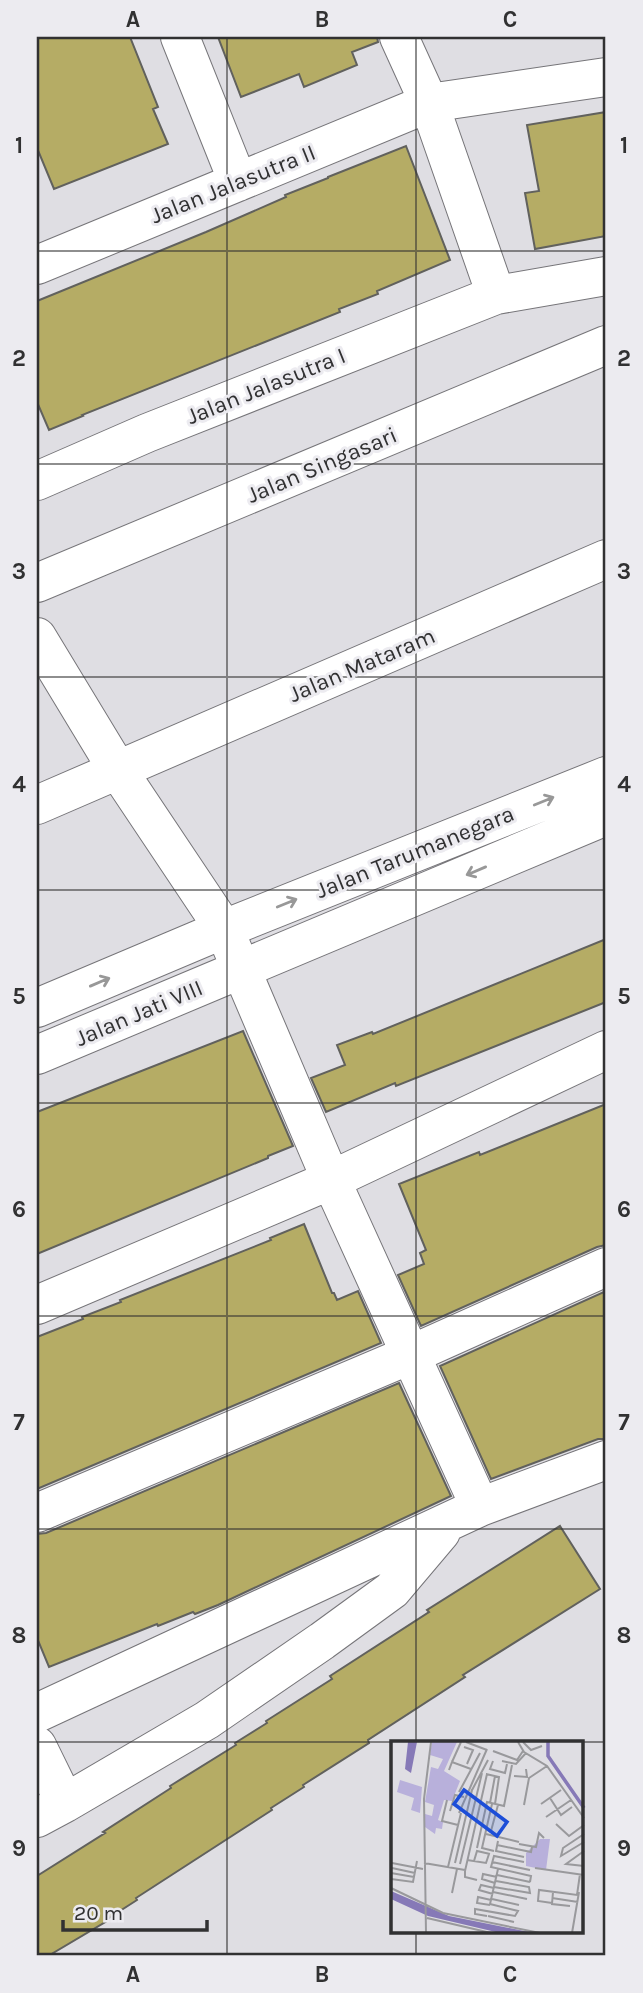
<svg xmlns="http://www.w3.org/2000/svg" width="643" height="1993" font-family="Karla,sans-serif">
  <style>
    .building { fill: #b5ac65; stroke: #61615d; stroke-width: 2 }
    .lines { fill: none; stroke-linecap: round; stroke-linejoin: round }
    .minor-casing { stroke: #767579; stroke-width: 40 }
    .minor { stroke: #fff; stroke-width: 38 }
    .oneway { stroke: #989898 }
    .grid { fill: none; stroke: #313132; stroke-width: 2; stroke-opacity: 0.55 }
    .labels { text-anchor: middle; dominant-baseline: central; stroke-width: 6; stroke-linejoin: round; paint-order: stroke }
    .street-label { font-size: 23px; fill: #313132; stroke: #ecebf0 }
    .inset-river { fill: none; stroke: #8679b7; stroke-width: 3.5 }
    .inset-road { fill: none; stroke: #99999c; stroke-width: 2 }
    .view { fill: #1d4ed8; fill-opacity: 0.15; stroke: #1d4ed8; stroke-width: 3.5 }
    .inset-edge { fill: none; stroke: #313132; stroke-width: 3.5 }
    .neatline { fill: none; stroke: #313132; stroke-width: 2.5 }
    .grid-label { font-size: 23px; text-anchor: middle; font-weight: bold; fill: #313132 }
  </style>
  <rect width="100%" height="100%" fill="#dfdee3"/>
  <path class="building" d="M37,37H130L158,107L153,109L168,144L54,189L37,148Z
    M218,37H377L378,42L352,52L357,65L304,87L299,74L241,97Z
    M606,112V236L535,249L525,193L539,191L527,125Z
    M406,146L450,260L377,291L378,294L339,309L340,312L82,415L83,416L49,430L37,402V301L206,232L286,197L285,195L328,178V177Z
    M606,939V1002L396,1086L395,1083L326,1112L311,1078L345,1065L337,1045L372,1032L373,1034Z
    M243,1031L293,1146L268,1156V1158L37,1254V1112Z
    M606,1104V1245L597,1247L421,1326L398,1275L424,1264L420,1253L426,1250L399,1184L479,1152L480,1155Z
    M304,1224L332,1293H334L337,1300L358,1291L381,1343L37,1489V1337L83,1319L82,1317L121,1302L120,1300L271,1240L270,1238Z
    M606,1291V1439H598L491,1479L440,1366Z
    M399,1383L451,1496L218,1605L195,1614L193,1612L158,1626L157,1624L49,1667L37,1638V1534L46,1533Z
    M560,1526L600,1589L463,1675L465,1677L368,1740L369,1743L303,1785L304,1787L271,1808L272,1810L136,1898L137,1900L106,1920L107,1921L48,1956H37V1876L105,1833L103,1832L171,1788L170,1786L236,1745L235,1743L267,1723L266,1721L332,1679L330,1676L429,1612L427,1610Z"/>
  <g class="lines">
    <defs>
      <path id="minor" d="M180,37L238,182
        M399,37L429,103L496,295
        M37,265L429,103L606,77
        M37,481L147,433L496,295L606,276
        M37,583L606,345
        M37,637L117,769L224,929L331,1180L480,1507
        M37,805L606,559
        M37,1008L224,929L606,776
        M37,1055L606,816
        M37,1305L331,1180L606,1050
        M37,1513L412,1354L606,1267
        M37,1713L480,1507L606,1460
        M37,1746L65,1803
        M37,1818L65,1803L207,1720L322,1641L392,1590L441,1532"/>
    </defs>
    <use href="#minor" class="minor-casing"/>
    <use href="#minor" class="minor"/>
  </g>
  <defs><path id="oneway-shaft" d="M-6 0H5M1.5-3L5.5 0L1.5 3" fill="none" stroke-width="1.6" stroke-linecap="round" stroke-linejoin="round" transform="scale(1.75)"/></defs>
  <g class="oneway">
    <use href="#oneway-shaft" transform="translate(544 801) rotate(-22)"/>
    <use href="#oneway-shaft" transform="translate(476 871) rotate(157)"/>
    <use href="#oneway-shaft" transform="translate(287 903) rotate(-22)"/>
    <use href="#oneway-shaft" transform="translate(100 982) rotate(-23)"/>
  </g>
  <path class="grid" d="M227,37V1956M416,37V1743M37,251H606M37,464H606M37,677H606M37,890H606M37,1103H606M37,1316H606M37,1529H606M37,1742H606M416,1932V1956"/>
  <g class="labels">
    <g class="street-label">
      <text transform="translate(233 184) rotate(-22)">Jalan Jalasutra II</text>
      <text transform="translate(266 386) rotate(-22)">Jalan Jalasutra I</text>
      <text transform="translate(322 465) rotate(-23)">Jalan Singasari</text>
      <text transform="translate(362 665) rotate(-23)">Jalan Mataram</text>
      <text transform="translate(415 852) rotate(-22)">Jalan Tarumanegara</text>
      <text transform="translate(139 1013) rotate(-23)">Jalan Jati VIII</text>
    </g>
  </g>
  <g transform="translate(391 1741)">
    <rect width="192" height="192" fill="#dfdee3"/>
    <path d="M41,1H66L53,30L69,40L61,60L53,59L47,79L52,81L51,88L45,87L44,93L34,86V73L41,75L43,64L34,61L40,26L47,28L52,18L39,14ZM9,39L31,46L29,72L20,69L23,57L6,51ZM149,98H159L155,129L135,125V112Z" fill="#b8b0db"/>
    <path d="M17,1H26L20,32L14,28ZM0,150L58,175L143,192H109L37,175L0,158Z" fill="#8679b7"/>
    <path class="inset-river" d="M157,1V15L193,67"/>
    <path class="inset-road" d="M75,1L96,9M127,1L133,11L156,25L193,77M132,1L140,9L151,5M73,6L82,9L76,23M102,10L126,19L132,10M102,20L99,28L114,32L116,23M111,20L125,23L135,12M61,21L70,1M58,29L61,21L80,28M95,33L108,36L104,63M123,35L136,36L135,28M68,51L89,12M80,51L97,19M159,57L170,74L181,66M56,59L51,80L67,84M99,62L104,35M101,63L91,107L103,110M150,63L170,49M133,64L138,37L156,25M59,70L64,54L73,56M68,72L96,8M155,76L180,59M165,83L178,95L193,84M100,90L107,64M95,93L128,101M193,93L172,107L170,115L193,101M107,100L105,110L133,116M128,103L145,106L148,92L153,97M106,104L140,111L141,106M86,107L96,61L113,65L121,24M193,110L175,123L193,125M76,119L95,122L98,113M83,120L86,110L99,113M101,121L139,129M133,121L103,115L100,126L140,135L139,141M1,122L32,128M33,122L74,129M64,122L81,49M69,123L91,32M57,126L70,72M1,127L24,132M144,127L193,134M0,132L23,136M106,134L139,141M0,138L22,141L26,120M86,139L74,136V130L96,33M104,142L91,138L92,133L106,136M103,146L139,152L138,146L105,140M0,147L52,172L149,192M102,151L136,158M162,151L161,163L179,165M61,152L66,128M102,153L88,149L90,144L103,147M161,157L187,161M101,158L128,164M161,162L147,160L148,149L186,154L189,133M99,163L107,128M99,164L86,162L87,156L100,159M96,175L84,173V168L124,175L127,170L99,163M97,175L123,181M36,177L100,192M35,192L33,58L40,1M181,192L188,151"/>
    <path class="view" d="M73,49L116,81L106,95L63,63Z"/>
    <rect width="192" height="192" class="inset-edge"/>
  </g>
  <rect width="643" height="1993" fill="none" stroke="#ecebf0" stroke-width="77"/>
  <path d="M63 1920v10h144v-10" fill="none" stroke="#313132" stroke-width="3.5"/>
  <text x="74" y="1920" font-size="21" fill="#313132" stroke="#ecebf0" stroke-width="5" paint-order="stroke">20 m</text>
  <rect x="38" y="38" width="566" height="1916" class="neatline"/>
  <g class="grid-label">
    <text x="133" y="27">A</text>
    <text x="322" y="27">B</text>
    <text x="510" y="27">C</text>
    <text x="19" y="153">1</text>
    <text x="624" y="153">1</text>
    <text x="19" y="366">2</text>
    <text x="624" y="366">2</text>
    <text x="19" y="579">3</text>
    <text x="624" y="579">3</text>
    <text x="19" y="792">4</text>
    <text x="624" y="792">4</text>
    <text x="19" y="1004">5</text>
    <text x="624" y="1004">5</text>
    <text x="19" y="1217">6</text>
    <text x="624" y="1217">6</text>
    <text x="19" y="1430">7</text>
    <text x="624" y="1430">7</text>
    <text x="19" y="1643">8</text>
    <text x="624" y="1643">8</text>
    <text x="19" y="1856">9</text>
    <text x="624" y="1856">9</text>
    <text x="133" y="1982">A</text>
    <text x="322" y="1982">B</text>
    <text x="510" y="1982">C</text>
  </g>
</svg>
